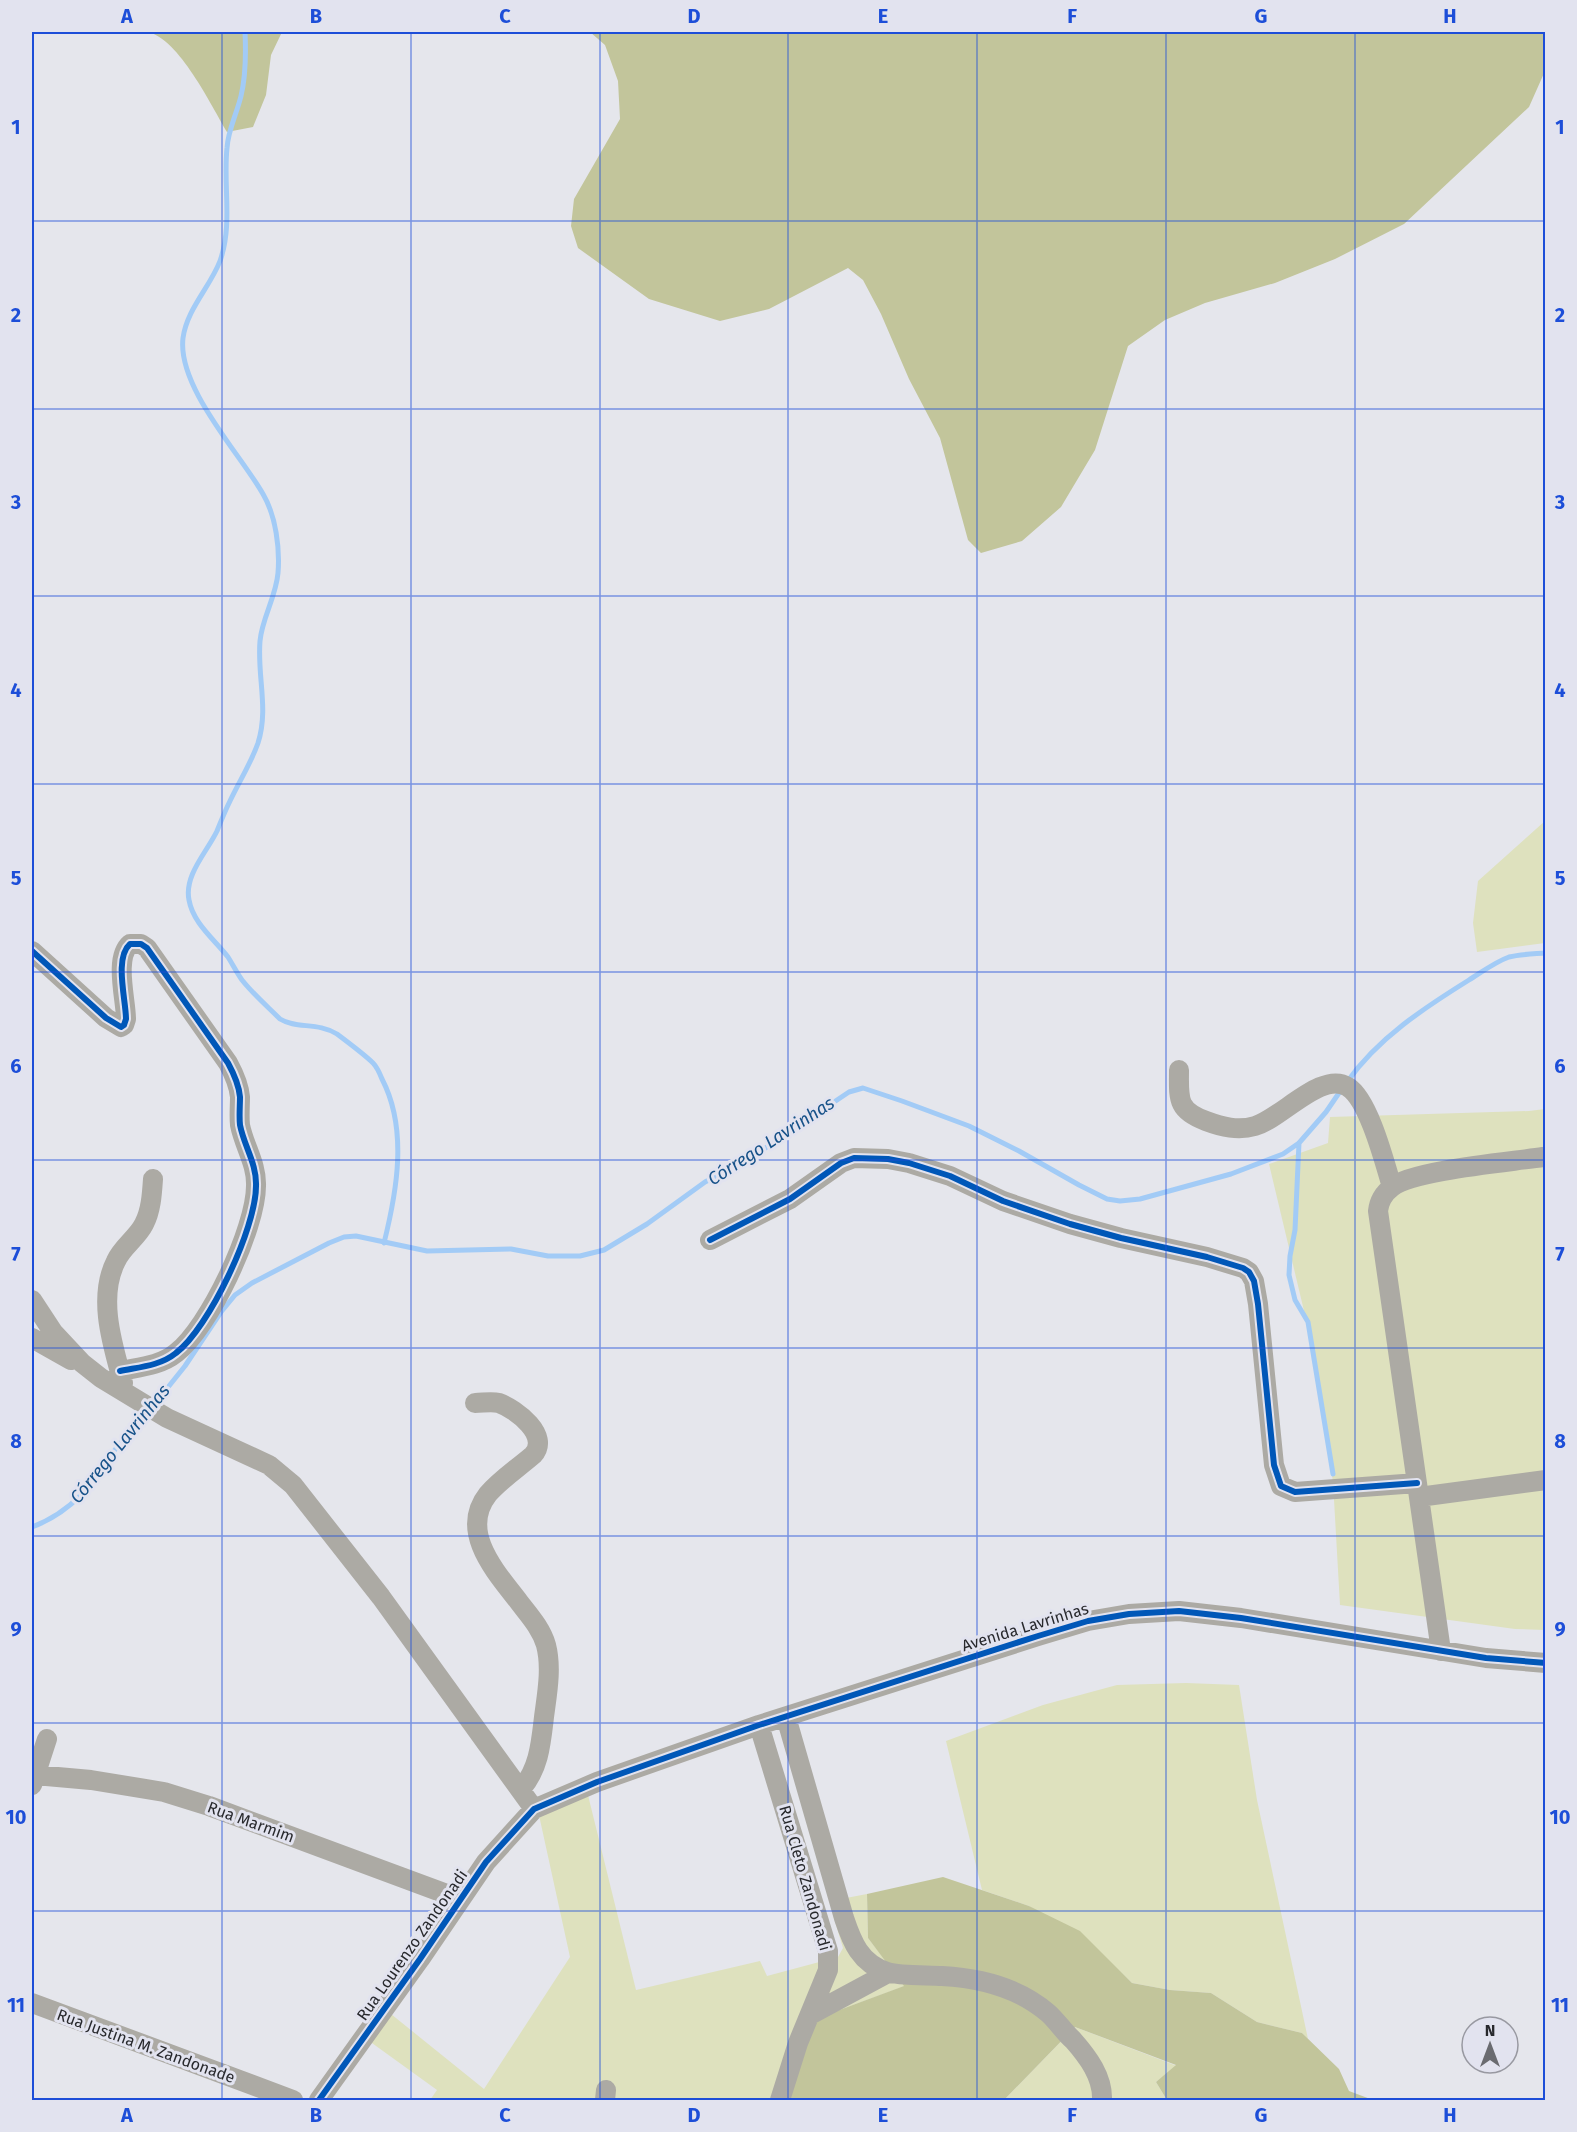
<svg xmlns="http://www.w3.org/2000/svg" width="1577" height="2132" font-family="'Fira Sans',sans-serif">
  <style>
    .green { fill: #dee1be }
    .forest { fill: #c2c59b }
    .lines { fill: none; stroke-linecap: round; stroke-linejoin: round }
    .stream { stroke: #a2cbf6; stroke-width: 5 }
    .minor { stroke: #acaaa4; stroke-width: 20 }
    .cycleway-casing { stroke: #e2e3ef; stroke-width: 10 }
    .cycleway { stroke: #0057b8; stroke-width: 6 }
    .grid { fill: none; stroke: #1d4ed8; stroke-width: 1.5; stroke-opacity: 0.55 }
    .labels { text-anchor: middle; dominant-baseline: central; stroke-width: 6; stroke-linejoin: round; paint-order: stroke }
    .street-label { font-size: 16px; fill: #28292d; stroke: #e2e3ef }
    .water-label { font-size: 18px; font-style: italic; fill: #175289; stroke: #e2e3ef }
    .neatline { fill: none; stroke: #1d4ed8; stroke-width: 2 }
    .grid-label { font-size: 20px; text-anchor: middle; font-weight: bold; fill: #1d4ed8 }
  </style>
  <rect width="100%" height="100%" fill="#e5e6ec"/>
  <path class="green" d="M1545,821V943L1477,952L1473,923L1478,881Z
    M1545,1109V1630L1515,1629L1340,1605L1333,1482L1310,1336L1269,1164L1328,1143L1330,1117L1529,1111Z
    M1186,1683L1239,1685L1257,1800L1308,2039L1302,2033L1257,2022L1211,1993L1170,1990L1132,1983L1108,1960L1029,1906L982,1890L946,1741L1043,1705L1117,1685Z
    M586,1787L636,1990L760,1961L767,1976L838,1957L843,1948L833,1915L846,1898L867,1894L868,1938L905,1986L807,2022L789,2100H430L437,2090L365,2038L386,2010L484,2089L570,1957L537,1806Z
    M1075,2027L1177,2066L1156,2082L1167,2100H1004Z"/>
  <path class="forest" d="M148,32H282L271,55L266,95L253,127L227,132C211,105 179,39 148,32Z
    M590,32H1545V71L1529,107L1404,224L1335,259L1275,283L1205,303L1165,320L1128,346L1095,450L1061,507L1022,541L981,553L968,540L940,438L909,379L881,314L863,280L848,268L769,309L720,321L649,299L578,248L571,226L574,199L620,119L618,81L605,45Z
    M943,1877L1029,1906L1080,1931L1132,1983L1170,1990L1211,1993L1257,2022L1302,2033L1339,2069L1349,2091L1373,2100H1167L1156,2082L1176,2065L1075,2027L1004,2100H789L807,2022L904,1986L868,1938L867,1894Z"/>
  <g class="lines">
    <path class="stream" d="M245,32C246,53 246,75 241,96C237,113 228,130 227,148C223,185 233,225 220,261C210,287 187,309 183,338C177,387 241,455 263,494C276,516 280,549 278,573C276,597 262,618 260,641C257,676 269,709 258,743C251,763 239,782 230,801C225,811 221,821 217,831C207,852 184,875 189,900C193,923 214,939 228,957C233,965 237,973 242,980C253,994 267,1006 280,1019C296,1029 318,1022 337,1034C345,1040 366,1056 373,1063C377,1067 380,1074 382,1079C408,1129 397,1191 384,1243
      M1347,1082C1378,1038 1424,1008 1469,980C1482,972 1495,962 1509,957C1521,954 1533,954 1546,953
      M1299,1143L1295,1230L1290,1256L1289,1275L1295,1300L1308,1322L1333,1474
      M151,1404L165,1391L185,1366L221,1312L235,1295L252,1283L329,1243L344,1237L356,1236L427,1251L511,1249L548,1256H580L604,1250L647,1224L705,1182L755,1155L849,1092L863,1088L902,1101L969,1126L1019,1151L1079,1185L1107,1199L1120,1201L1140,1199L1231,1174L1283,1154L1299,1143L1326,1112L1341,1090
      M32,1527C51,1520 66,1510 81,1495L145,1410"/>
    <path class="minor" d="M32,951L106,1018L121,1027L124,1025L126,1019C126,1000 114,958 130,944H141L147,948L228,1063C234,1074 239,1085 240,1097C240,1106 239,1116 240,1125C244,1146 257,1164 256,1186C256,1228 209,1328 176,1353C160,1366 139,1367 120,1371
      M1179,1070C1179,1098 1176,1110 1206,1121C1222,1127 1238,1131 1255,1126C1282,1118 1322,1070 1348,1087C1369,1100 1385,1164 1392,1187
      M710,1240L790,1199L841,1163L854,1158L888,1159L909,1163L950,1176L1003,1201L1070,1224L1121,1238L1207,1257L1243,1268L1249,1272L1254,1281L1258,1304L1274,1465L1281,1486L1295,1492L1417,1483
      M32,1300L53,1332L82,1363L101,1378L167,1418L269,1465L293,1485L381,1597L534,1809
      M32,1338L71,1360
      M123,1383C113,1346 97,1298 116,1261C122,1247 137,1238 144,1224C151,1211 152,1194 153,1179
      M475,1403C483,1403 491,1401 499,1403C516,1409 551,1436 533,1455C518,1468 501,1479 488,1494C458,1532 497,1573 519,1602C529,1615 541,1628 546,1645C552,1668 547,1694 544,1717C541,1743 539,1769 521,1789
      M1419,1497L1546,1480
      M1441,1651L1378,1211C1379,1202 1384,1193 1392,1187C1413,1170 1511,1162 1543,1157
      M786,1717L844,1918C852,1942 860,1963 887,1972C899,1976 928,1975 942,1976C979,1978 1019,1988 1048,2013C1057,2021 1064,2032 1073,2040C1088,2057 1103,2077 1102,2100
      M759,1725L828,1951V1970L798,2043L780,2100
      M35,1775L91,1780L164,1792L209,1806L460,1899
      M32,1785L47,1739
      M32,2003L293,2100
      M810,2015L888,1973
      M319,2100L420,1959L486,1862L534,1809L597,1782L759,1725L1038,1636L1088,1621L1129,1614L1179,1611L1241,1618L1486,1658L1546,1663
      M605,2100L606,2090"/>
    <defs>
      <path id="cycleway" d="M32,951L106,1018L121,1027L124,1025L126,1019C126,1000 114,958 130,944H141L147,948L228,1063C234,1074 239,1085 240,1097C240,1106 239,1116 240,1125C244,1146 257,1164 256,1186C256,1228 209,1328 176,1353C160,1366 139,1367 120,1371
        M710,1240L790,1199L841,1163L854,1158L888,1159L909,1163L950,1176L1003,1201L1070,1224L1121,1238L1207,1257L1243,1268L1249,1272L1254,1281L1258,1304L1274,1465L1281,1486L1295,1492L1417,1483
        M319,2100L420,1959L486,1862L534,1809L597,1782L759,1725L1038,1636L1088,1621L1129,1614L1179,1611L1241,1618L1486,1658L1546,1663"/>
    </defs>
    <use href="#cycleway" class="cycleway-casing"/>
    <use href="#cycleway" class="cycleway"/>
  </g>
  <path class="grid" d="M222,32V2100M411,32V2100M600,32V2100M788,32V2100M977,32V2100M1166,32V2100M1355,32V2100M32,221H1546M32,409H1546M32,596H1546M32,784H1546M32,972H1546M32,1160H1546M32,1348H1546M32,1536H1546M32,1723H1546M32,1911H1546"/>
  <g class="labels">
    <g class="street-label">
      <text transform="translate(1025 1627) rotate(-17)">Avenida Lavrinhas</text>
      <text transform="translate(251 1822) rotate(20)">Rua Marmim</text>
      <text transform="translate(805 1878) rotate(74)">Rua Cleto Zandonadi</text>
      <text transform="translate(412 1945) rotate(-55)">Rua Lourenzo Zandonadi</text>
      <text transform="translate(146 2046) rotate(20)">Rua Justina M. Zandonade</text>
    </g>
    <g class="water-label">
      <text transform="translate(771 1141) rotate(-33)">Córrego Lavrinhas</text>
      <text transform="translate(120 1444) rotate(-51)">Córrego Lavrinhas</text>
    </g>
  </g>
  <rect width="1577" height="2132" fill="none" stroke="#e2e3ef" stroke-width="66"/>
  <g transform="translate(1490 2045)"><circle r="28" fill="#e2e3ef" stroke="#9899a1" stroke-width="1.5"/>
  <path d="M0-4.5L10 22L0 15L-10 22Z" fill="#6a6b70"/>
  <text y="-9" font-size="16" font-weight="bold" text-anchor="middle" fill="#28292d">N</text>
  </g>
  <rect x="33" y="33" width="1511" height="2066" class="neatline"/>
  <g class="grid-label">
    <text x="127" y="23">A</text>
    <text x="316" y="23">B</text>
    <text x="505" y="23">C</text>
    <text x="694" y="23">D</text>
    <text x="883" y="23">E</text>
    <text x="1072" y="23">F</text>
    <text x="1261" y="23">G</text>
    <text x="1450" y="23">H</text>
    <text x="16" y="134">1</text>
    <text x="1560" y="134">1</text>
    <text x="16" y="322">2</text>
    <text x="1560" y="322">2</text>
    <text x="16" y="509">3</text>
    <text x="1560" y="509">3</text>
    <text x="16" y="697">4</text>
    <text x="1560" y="697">4</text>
    <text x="16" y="885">5</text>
    <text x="1560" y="885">5</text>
    <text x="16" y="1073">6</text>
    <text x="1560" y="1073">6</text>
    <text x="16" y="1261">7</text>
    <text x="1560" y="1261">7</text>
    <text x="16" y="1448">8</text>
    <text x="1560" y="1448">8</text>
    <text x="16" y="1636">9</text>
    <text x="1560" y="1636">9</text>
    <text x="16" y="1824">10</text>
    <text x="1560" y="1824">10</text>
    <text x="16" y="2012">11</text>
    <text x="1560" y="2012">11</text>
    <text x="127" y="2122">A</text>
    <text x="316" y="2122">B</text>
    <text x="505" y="2122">C</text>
    <text x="694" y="2122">D</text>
    <text x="883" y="2122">E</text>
    <text x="1072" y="2122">F</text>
    <text x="1261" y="2122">G</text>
    <text x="1450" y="2122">H</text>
  </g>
</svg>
